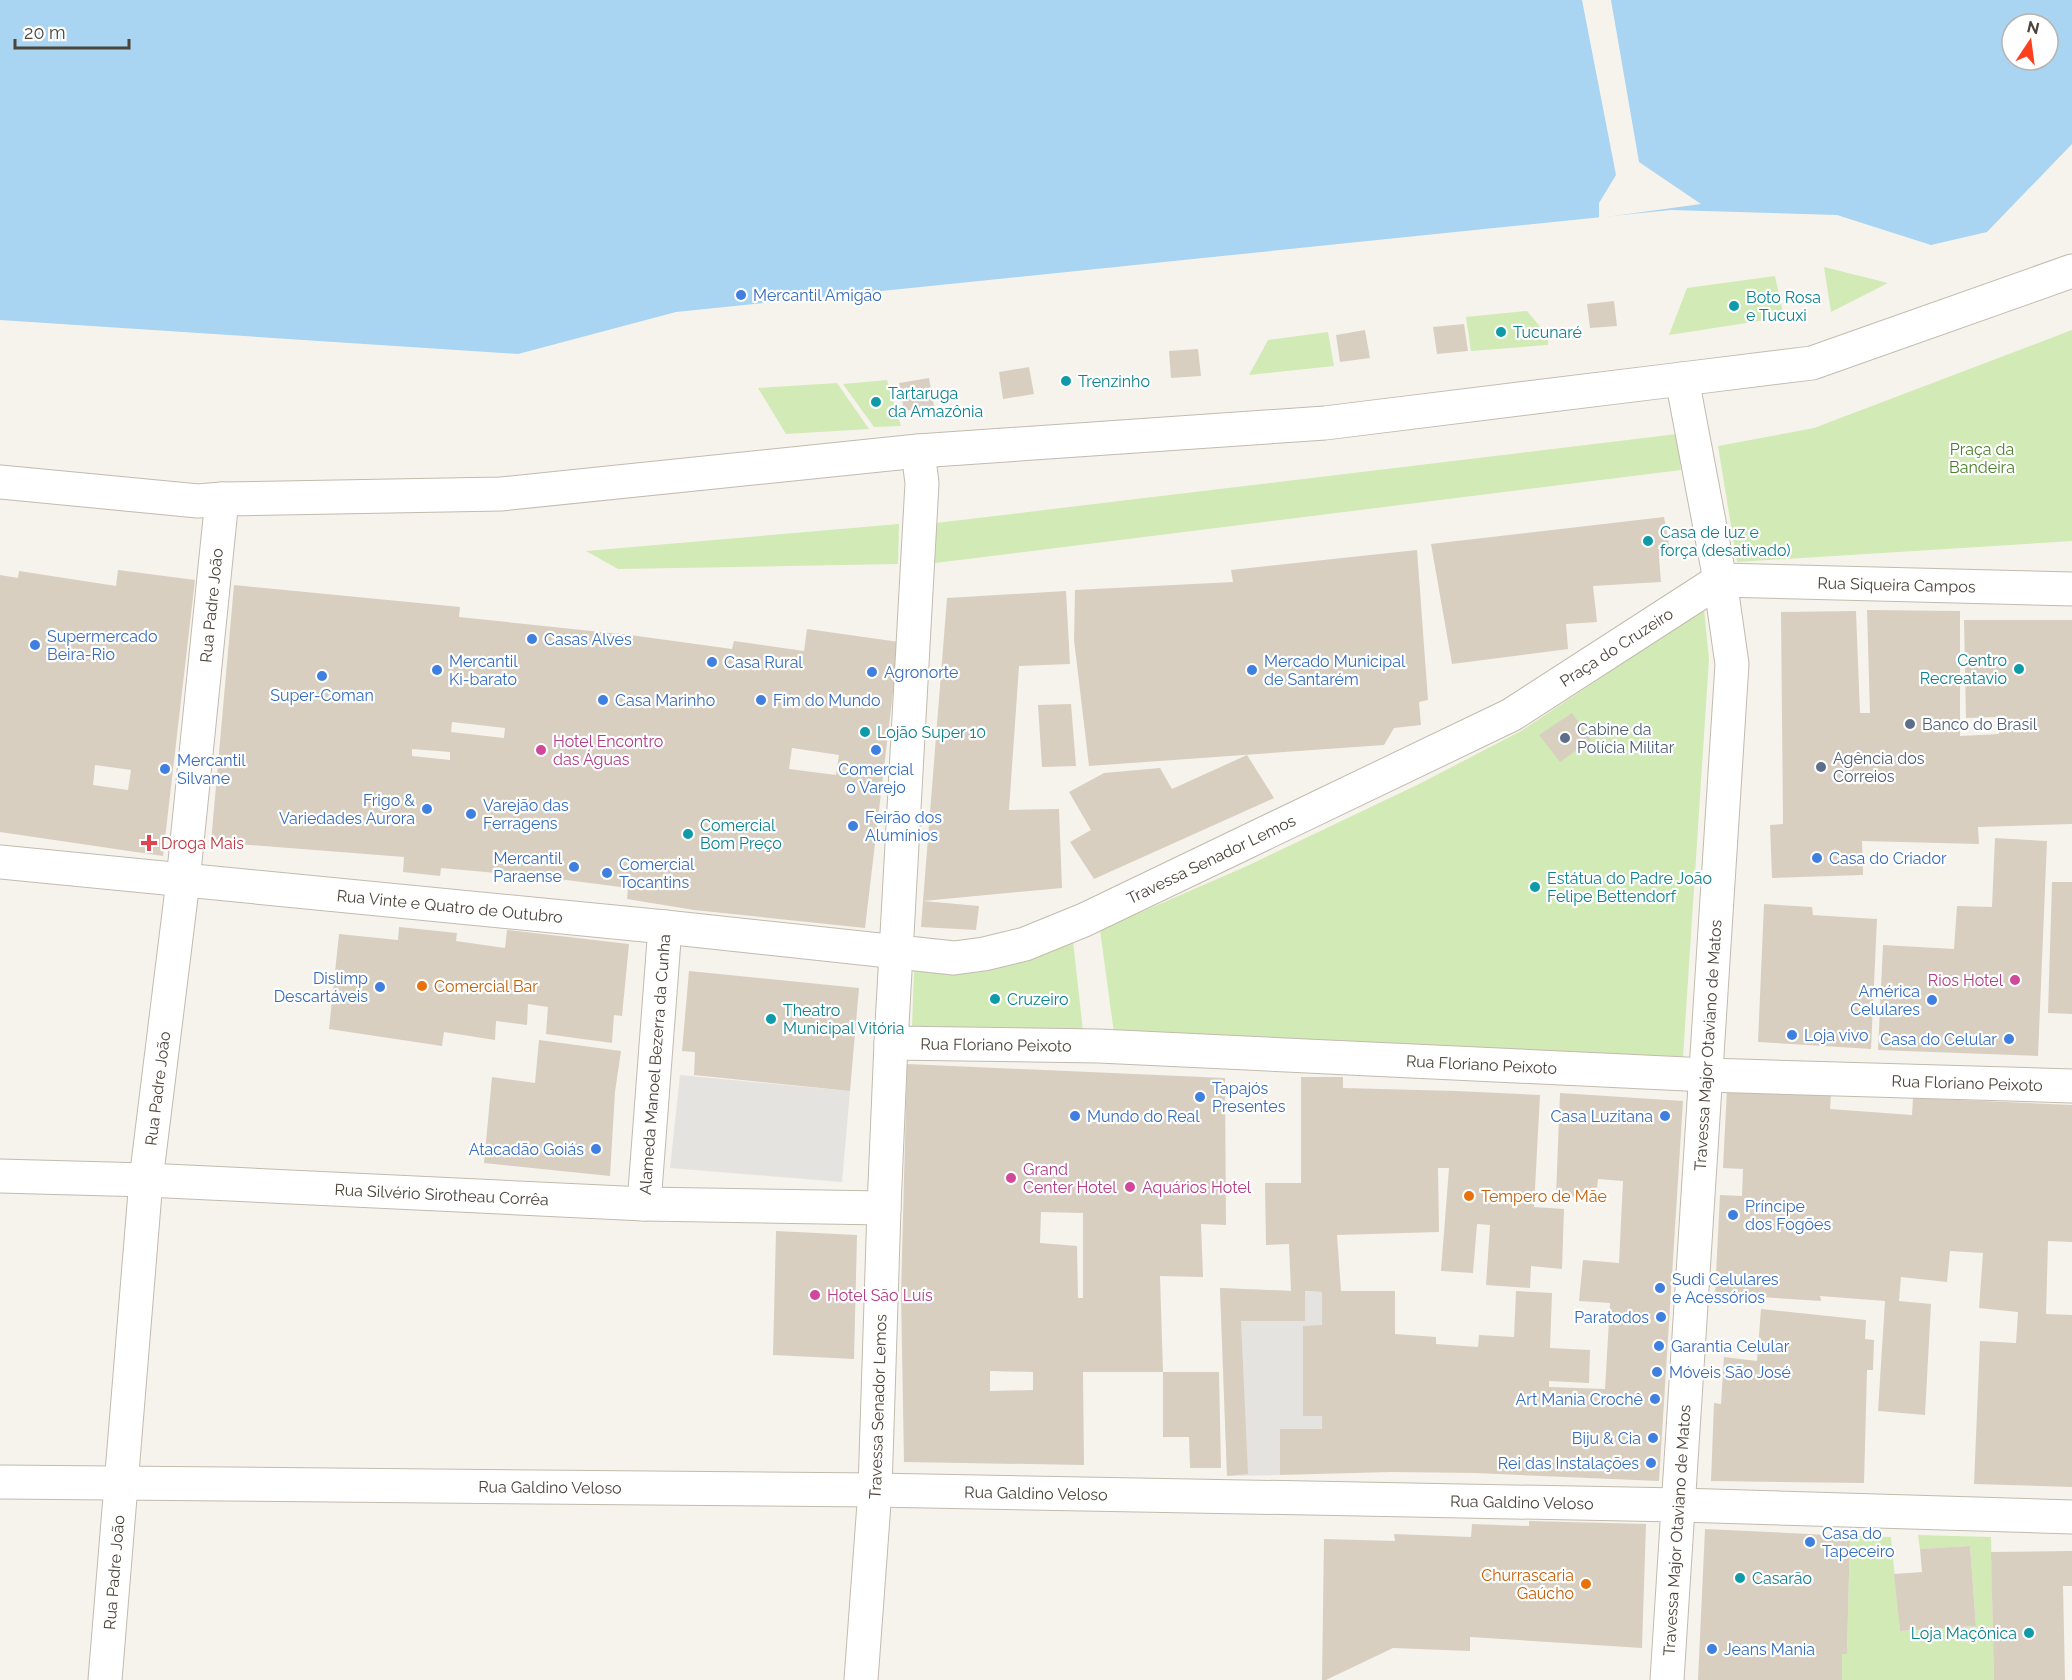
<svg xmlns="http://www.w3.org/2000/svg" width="2072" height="1680" font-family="Raleway,sans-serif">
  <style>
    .green { fill: #d2eab5 }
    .parking { fill: #e5e3e0 }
    .water { fill: #a9d4f2; fill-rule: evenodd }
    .pier { fill: #f6f3ec }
    .building { fill: #d8cfc1; fill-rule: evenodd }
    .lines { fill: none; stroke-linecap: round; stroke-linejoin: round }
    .minor-casing { stroke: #c2bbae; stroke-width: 35 }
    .minor { stroke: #fff; stroke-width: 33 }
    .shop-dot { fill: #3f7fe0; stroke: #fff; stroke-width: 2 }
    .culture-dot { fill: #0f9aa8; stroke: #fff; stroke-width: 2 }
    .service-dot { fill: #5c6f8a; stroke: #fff; stroke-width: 2 }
    .hotel-dot { fill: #d1479c; stroke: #fff; stroke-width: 2 }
    .health-dot { fill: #e0444e; stroke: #fff; stroke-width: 2 }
    .food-dot { fill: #e8710a; stroke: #fff; stroke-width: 2 }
    .labels { text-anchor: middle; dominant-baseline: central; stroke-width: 4.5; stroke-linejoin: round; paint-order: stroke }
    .shop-label { font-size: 16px; fill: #366cbe; stroke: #fff; text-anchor: start }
    .culture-label { font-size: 16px; fill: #0d838f; stroke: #fff; text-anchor: start }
    .park-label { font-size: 16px; fill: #4a7f2a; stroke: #fff }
    .street-label { font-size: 16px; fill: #4b4439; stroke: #fff }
    .service-label { font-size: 16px; fill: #4e5e75; stroke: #fff; text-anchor: start }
    .hotel-label { font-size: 16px; fill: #b23c85; stroke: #fff; text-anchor: start }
    .health-label { font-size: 16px; fill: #be3a42; stroke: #fff; text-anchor: start }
    .food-label { font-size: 16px; fill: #c56008; stroke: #fff; text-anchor: start }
  </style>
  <rect width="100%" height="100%" fill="#f6f3ec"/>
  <path class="green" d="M1824,267L1888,283L1831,312Z
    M1775,276L1784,317L1669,335L1687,288Z
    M1527,311L1548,336V345L1471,351L1466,317Z
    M2072,330V541L1737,562L1718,446L1814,428Z
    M1328,332L1334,366L1249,375L1268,340Z
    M887,380L901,426L874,427L843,384Z
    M837,383L869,429L786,434L758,388Z
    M1677,434L1681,470L935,563L936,523Z
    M899,524L898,564L618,569L586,551Z
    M1704,609L1709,659L1683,1057L1114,1033L1100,930L1247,866L1417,785L1521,731Z
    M1073,941L1083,1031L912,1028L914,971H957Z
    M1918,1535L1991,1537L1994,1680H1842V1654L1847,1653L1850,1536L1891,1537L1900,1631L1976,1626L1970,1546L1920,1549Z"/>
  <path class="parking" d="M680,1075L850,1091L842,1182L670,1168Z
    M1220,1288L1322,1292V1429H1280V1475L1227,1476Z"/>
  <path class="water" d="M0,0H2072V144L1987,232L1931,245L1837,215L1671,210L676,312L518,354L0,320ZM2012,24H2048V60H2012Z"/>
  <path class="pier" d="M1582,0H1611L1639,162L1701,204L1599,218V203L1616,175Z"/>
  <path class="building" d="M1614,301L1617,326L1590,328L1587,304Z
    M1464,324L1468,351L1437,354L1433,327Z
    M1365,330L1370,358L1340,362L1336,335Z
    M1198,349L1201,376L1171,378L1169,351Z
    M1029,367L1034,394L1003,399L999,372Z
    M929,378L934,406L904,411L899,383Z
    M1664,517L1671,556L1659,557L1661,582L1593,586L1597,622L1566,624L1568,649L1452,664L1431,544Z
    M1417,550L1428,700L1419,702L1421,725L1394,728L1384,745L1089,766L1074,640L1075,590L1233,582L1231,570Z
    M118,570L195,580L163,856L0,832V575L18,578L19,571L116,586ZM95,765L131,770L128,790L93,785Z
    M234,585L460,607L459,617L630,635L732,649L734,641L804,651L807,629L899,642L865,928L694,910L627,899L628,888L551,878L441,868L440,876L403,872L404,857L211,842ZM452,722L505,728L504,738L451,732ZM792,748L839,755L836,775L789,769ZM412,749L450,752V760L412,756Z
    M1066,591L1070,664L1019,666L1009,810L1059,809L1062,888L923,901L947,598Z
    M1867,610L1960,611V736L1999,734L1998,717L1966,718L1964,620H2072V824L1978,827L1979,844L1862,841L1863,875L1772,878L1770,825L1783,824L1781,612L1856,611L1860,713H1870Z
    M1071,704L1076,766L1042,767L1038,705Z
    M1572,713L1591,740L1560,762L1539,735Z
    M1247,755L1274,798L1094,879L1070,842L1091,830L1069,792L1104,773L1160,768L1172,789Z
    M1995,838L2047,841L2038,1056L1878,1050L1883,945L1954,949L1957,906L1992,907Z
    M2052,882H2072V1014L2048,1013Z
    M923,901L979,906L976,930L921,927Z
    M1764,904L1812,907L1813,915L1877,919L1871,1049L1758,1042Z
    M399,927L457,933L456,941L505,948L507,930L629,944L622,1016L614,1015L612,1043L546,1034L548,1007L528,1004L527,1025L496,1021L495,1040L444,1032L442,1046L329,1029L339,934L398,940Z
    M689,971L859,988L850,1091L694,1075L695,1052L682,1051Z
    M539,1040L621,1051L615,1092L610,1176L484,1163L492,1077L535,1083Z
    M907,1064L1225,1078L1226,1225L1201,1224L1203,1277L1160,1276L1163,1372H1083L1084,1465L904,1462L901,1294ZM1041,1212L1083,1213V1298H1078L1077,1246L1040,1243ZM990,1371L1033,1372V1390L990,1391Z
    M1301,1077H1343V1088L1456,1091L1540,1095L1534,1207L1564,1209L1562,1269L1531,1266L1530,1288L1486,1285L1490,1225L1477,1224L1473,1273L1441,1271L1449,1168H1438L1439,1232L1337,1235L1341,1291H1395V1334L1436,1337V1344L1478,1347L1479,1335L1514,1337L1516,1291L1552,1293L1550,1348L1590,1350L1589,1383L1549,1381V1387L1605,1389L1610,1303L1579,1301L1583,1260L1619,1263L1623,1181L1598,1179L1596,1199L1556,1195L1560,1093L1683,1101L1659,1481L1475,1473L1391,1472L1280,1475V1429H1322V1416H1303V1326L1322,1325V1292L1305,1291V1321H1241L1248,1474L1227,1476L1220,1288L1291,1291L1289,1244L1266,1245L1265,1183H1301Z
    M1727,1088L1831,1094L1830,1109L1912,1115L1913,1098L2072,1105V1242L2048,1241L2046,1314L2072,1315V1487L1974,1484L1980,1341L2016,1343L2018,1312L1979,1308L1983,1253L1950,1251L1947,1282L1901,1277L1899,1301L1931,1304L1925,1415L1878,1411L1885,1301L1820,1296L1821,1301L1715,1294L1720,1195L1742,1196L1743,1169L1723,1168Z
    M776,1231L857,1235L854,1359L773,1355Z
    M1761,1309L1866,1320L1865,1339L1874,1340L1873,1370H1867L1864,1483L1711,1481L1714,1403L1721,1404L1724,1357L1757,1361Z
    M1163,1372H1219L1221,1468H1190L1189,1437H1163Z
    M1529,1521L1646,1524L1642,1648L1470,1637V1651L1393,1648L1326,1680H1322L1324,1539L1395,1541L1394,1534L1471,1537L1472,1524L1529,1526Z
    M1705,1529L1850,1536L1847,1654H1842V1680H1698Z
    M1970,1546L1976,1626L1900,1631L1894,1574L1922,1572L1920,1549Z
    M2072,1551V1586H2063L2065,1680H1994L1991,1552Z"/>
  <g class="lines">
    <defs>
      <g id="minor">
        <path d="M0,482L198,501L222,499L501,494L918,451L1325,423L1682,379L1812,363L2072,271"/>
        <path id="s1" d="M0,862L665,927L954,958L984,954L1025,944L1084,920L1511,715L1720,580L2072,589"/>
        <path id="s2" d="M891,1043L1099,1046L1707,1075L2072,1086"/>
        <path id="s3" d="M0,1176L146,1180L644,1204L884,1208"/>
        <path id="s4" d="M644,1204L665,927"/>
        <path id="s5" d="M0,1482L875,1490L1679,1505L2072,1517"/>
        <path id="s6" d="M105,1680L146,1180L183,881L222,499"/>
        <path id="s7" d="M861,1680L875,1490L884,1208L891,1043L922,483L918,451"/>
        <path id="s8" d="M1667,1680L1732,664L1720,580L1682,379"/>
      </g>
    </defs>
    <use href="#minor" class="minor-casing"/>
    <use href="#minor" class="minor"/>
  </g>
  <g class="shop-dot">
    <circle cx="741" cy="295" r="6"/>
    <circle cx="532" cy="639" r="6"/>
    <circle cx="35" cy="645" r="6"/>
    <circle cx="712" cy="662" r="6"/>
    <circle cx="437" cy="670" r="6"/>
    <circle cx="1252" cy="670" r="6"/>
    <circle cx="872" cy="672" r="6"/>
    <circle cx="322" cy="676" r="6"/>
    <circle cx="603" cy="700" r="6"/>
    <circle cx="761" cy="700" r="6"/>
    <circle cx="876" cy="750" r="6"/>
    <circle cx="165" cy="769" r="6"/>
    <circle cx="427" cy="809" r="6"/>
    <circle cx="471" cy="814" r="6"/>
    <circle cx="853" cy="826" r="6"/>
    <circle cx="1817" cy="858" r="6"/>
    <circle cx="574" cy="867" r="6"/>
    <circle cx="607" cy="873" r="6"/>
    <circle cx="380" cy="987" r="6"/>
    <circle cx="1932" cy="1000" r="6"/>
    <circle cx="1792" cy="1035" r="6"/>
    <circle cx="2009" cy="1039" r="6"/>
    <circle cx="1200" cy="1097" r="6"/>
    <circle cx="1075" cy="1116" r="6"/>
    <circle cx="1665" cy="1116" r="6"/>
    <circle cx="596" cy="1149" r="6"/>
    <circle cx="1733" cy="1215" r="6"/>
    <circle cx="1660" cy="1288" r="6"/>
    <circle cx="1661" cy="1317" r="6"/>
    <circle cx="1659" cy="1346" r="6"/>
    <circle cx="1657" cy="1372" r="6"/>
    <circle cx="1655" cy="1399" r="6"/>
    <circle cx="1653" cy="1438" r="6"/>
    <circle cx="1651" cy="1463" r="6"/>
    <circle cx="1810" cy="1542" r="6"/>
    <circle cx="1712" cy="1649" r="6"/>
  </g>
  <g class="culture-dot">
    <circle cx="1734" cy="306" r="6"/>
    <circle cx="1501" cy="332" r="6"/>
    <circle cx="1066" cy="381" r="6"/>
    <circle cx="876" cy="402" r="6"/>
    <circle cx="1648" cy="541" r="6"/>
    <circle cx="2019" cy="669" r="6"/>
    <circle cx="865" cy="732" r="6"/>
    <circle cx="688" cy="834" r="6"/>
    <circle cx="1535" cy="887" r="6"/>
    <circle cx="995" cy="999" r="6"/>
    <circle cx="771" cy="1019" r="6"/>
    <circle cx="1740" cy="1578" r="6"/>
    <circle cx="2029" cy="1633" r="6"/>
  </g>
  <g class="service-dot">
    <circle cx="1910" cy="724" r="6"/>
    <circle cx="1565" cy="738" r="6"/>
    <circle cx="1821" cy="767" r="6"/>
  </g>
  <g class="hotel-dot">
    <circle cx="541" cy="750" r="6"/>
    <circle cx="2015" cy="980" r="6"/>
    <circle cx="1011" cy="1178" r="6"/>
    <circle cx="1130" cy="1187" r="6"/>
    <circle cx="815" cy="1295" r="6"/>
  </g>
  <path class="health-dot" d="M146 834h6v6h6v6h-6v6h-6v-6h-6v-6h6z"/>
  <g class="food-dot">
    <circle cx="422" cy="986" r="6"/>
    <circle cx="1469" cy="1196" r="6"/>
    <circle cx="1586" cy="1584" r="6"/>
  </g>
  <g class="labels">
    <g class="shop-label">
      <text x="753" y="295">Mercantil Amigão</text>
      <text x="47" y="636">Supermercado<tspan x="47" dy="18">Beira-Rio</tspan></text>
      <text x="544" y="639">Casas Alves</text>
      <text x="449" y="661">Mercantil<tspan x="449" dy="18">Ki-barato</tspan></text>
      <text x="1264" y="661">Mercado Municipal<tspan x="1264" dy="18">de Santarém</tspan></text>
      <text x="724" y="662">Casa Rural</text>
      <text x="884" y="672">Agronorte</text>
      <text x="322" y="695" text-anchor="middle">Super-Coman</text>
      <text x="615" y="700">Casa Marinho</text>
      <text x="773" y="700">Fim do Mundo</text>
      <text x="177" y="760">Mercantil<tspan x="177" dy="18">Silvane</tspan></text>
      <text x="876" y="769" text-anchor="middle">Comercial<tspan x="876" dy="18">o Varejo</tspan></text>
      <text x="415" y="800" text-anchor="end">Frigo &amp;<tspan x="415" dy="18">Variedades Aurora</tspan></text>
      <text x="483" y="805">Varejão das<tspan x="483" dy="18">Ferragens</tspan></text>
      <text x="865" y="817">Feirão dos<tspan x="865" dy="18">Alumínios</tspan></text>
      <text x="562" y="858" text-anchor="end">Mercantil<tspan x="562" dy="18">Paraense</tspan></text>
      <text x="1829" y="858">Casa do Criador</text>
      <text x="619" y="864">Comercial<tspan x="619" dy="18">Tocantins</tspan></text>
      <text x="368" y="978" text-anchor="end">Dislimp<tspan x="368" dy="18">Descartáveis</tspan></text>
      <text x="1920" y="991" text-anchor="end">América<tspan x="1920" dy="18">Celulares</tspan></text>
      <text x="1804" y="1035">Loja vivo</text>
      <text x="1997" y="1039" text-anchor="end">Casa do Celular</text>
      <text x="1212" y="1088">Tapajós<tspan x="1212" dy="18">Presentes</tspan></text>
      <text x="1087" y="1116">Mundo do Real</text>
      <text x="1653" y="1116" text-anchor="end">Casa Luzitana</text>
      <text x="584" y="1149" text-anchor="end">Atacadão Goiás</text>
      <text x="1745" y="1206">Príncipe<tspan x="1745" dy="18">dos Fogões</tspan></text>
      <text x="1672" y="1279">Sudi Celulares<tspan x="1672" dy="18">e Acessórios</tspan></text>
      <text x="1649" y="1317" text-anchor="end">Paratodos</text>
      <text x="1671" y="1346">Garantia Celular</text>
      <text x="1669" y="1372">Móveis São José</text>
      <text x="1643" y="1399" text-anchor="end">Art Mania Crochê</text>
      <text x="1641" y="1438" text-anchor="end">Biju &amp; Cia</text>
      <text x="1639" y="1463" text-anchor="end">Rei das Instalações</text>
      <text x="1822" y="1533">Casa do<tspan x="1822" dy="18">Tapeceiro</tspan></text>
      <text x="1724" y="1649">Jeans Mania</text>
    </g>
    <g class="culture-label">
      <text x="1746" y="297">Boto Rosa<tspan x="1746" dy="18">e Tucuxi</tspan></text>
      <text x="1513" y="332">Tucunaré</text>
      <text x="1078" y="381">Trenzinho</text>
      <text x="888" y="393">Tartaruga<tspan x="888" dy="18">da Amazônia</tspan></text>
      <text x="1660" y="532">Casa de luz e<tspan x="1660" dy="18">força (desativado)</tspan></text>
      <text x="2007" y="660" text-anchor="end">Centro<tspan x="2007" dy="18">Recreatavio</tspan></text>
      <text x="877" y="732">Lojão Super 10</text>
      <text x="700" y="825">Comercial<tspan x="700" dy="18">Bom Preço</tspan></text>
      <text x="1547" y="878">Estátua do Padre João<tspan x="1547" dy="18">Felipe Bettendorf</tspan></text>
      <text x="1007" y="999">Cruzeiro</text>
      <text x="783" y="1010">Theatro<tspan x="783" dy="18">Municipal Vitória</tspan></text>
      <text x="1752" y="1578">Casarão</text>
      <text x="2017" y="1633" text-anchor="end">Loja Maçônica</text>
    </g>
    <g class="park-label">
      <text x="1982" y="449">Praça da<tspan x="1982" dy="18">Bandeira</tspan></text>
    </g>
    <g class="street-label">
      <text stroke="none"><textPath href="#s1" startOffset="1994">Rua Siqueira Campos</textPath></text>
      <text stroke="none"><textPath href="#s6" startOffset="1080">Rua Padre João</textPath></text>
      <text stroke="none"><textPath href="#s1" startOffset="1694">Praça do Cruzeiro</textPath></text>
      <text stroke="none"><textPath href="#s1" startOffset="1236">Travessa Senador Lemos</textPath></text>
      <text stroke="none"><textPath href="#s1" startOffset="452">Rua Vinte e Quatro de Outubro</textPath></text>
      <text stroke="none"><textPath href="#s2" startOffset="105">Rua Floriano Peixoto</textPath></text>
      <text stroke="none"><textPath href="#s8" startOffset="636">Travessa Major Otaviano de Matos</textPath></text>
      <text stroke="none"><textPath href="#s2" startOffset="591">Rua Floriano Peixoto</textPath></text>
      <text stroke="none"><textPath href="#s4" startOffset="140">Alameda Manoel Bezerra da Cunha</textPath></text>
      <text stroke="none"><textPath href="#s2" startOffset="1077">Rua Floriano Peixoto</textPath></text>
      <text stroke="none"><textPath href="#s6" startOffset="594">Rua Padre João</textPath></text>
      <text stroke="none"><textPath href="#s3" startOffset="442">Rua Silvério Sirotheau Corrêa</textPath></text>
      <text stroke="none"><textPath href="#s7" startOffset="274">Travessa Senador Lemos</textPath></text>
      <text stroke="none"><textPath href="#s5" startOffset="550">Rua Galdino Veloso</textPath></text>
      <text stroke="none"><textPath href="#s5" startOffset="1036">Rua Galdino Veloso</textPath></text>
      <text stroke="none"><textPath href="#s5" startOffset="1522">Rua Galdino Veloso</textPath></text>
      <text stroke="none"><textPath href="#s8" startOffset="150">Travessa Major Otaviano de Matos</textPath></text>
      <text stroke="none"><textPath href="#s6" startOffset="108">Rua Padre João</textPath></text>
    </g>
    <g class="service-label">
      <text x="1922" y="724">Banco do Brasil</text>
      <text x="1577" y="729">Cabine da<tspan x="1577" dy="18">Polícia Militar</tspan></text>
      <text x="1833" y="758">Agência dos<tspan x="1833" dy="18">Correios</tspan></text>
    </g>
    <g class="hotel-label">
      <text x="553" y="741">Hotel Encontro<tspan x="553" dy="18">das Águas</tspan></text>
      <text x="2003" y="980" text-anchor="end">Rios Hotel</text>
      <text x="1023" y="1169">Grand<tspan x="1023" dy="18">Center Hotel</tspan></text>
      <text x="1142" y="1187">Aquários Hotel</text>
      <text x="827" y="1295">Hotel São Luís</text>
    </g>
    <g class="health-label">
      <text x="161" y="843">Droga Mais</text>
    </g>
    <g class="food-label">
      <text x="434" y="986">Comercial Bar</text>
      <text x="1481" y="1196">Tempero de Mãe</text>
      <text x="1574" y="1575" text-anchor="end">Churrascaria<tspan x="1574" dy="18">Gaúcho</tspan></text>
    </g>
  </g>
  <g transform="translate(2030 42) rotate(13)"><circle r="28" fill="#ffffff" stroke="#b7b4b0" stroke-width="1.5"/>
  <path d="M0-4.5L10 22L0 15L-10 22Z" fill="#fc3f1d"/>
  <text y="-9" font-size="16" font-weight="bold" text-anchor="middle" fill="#4b4439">N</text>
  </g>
  <path d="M15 39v9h114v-9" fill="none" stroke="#4b4439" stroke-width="3"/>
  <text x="24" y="39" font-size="18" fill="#4b4439" stroke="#ffffff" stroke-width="4.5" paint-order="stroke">20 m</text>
</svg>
